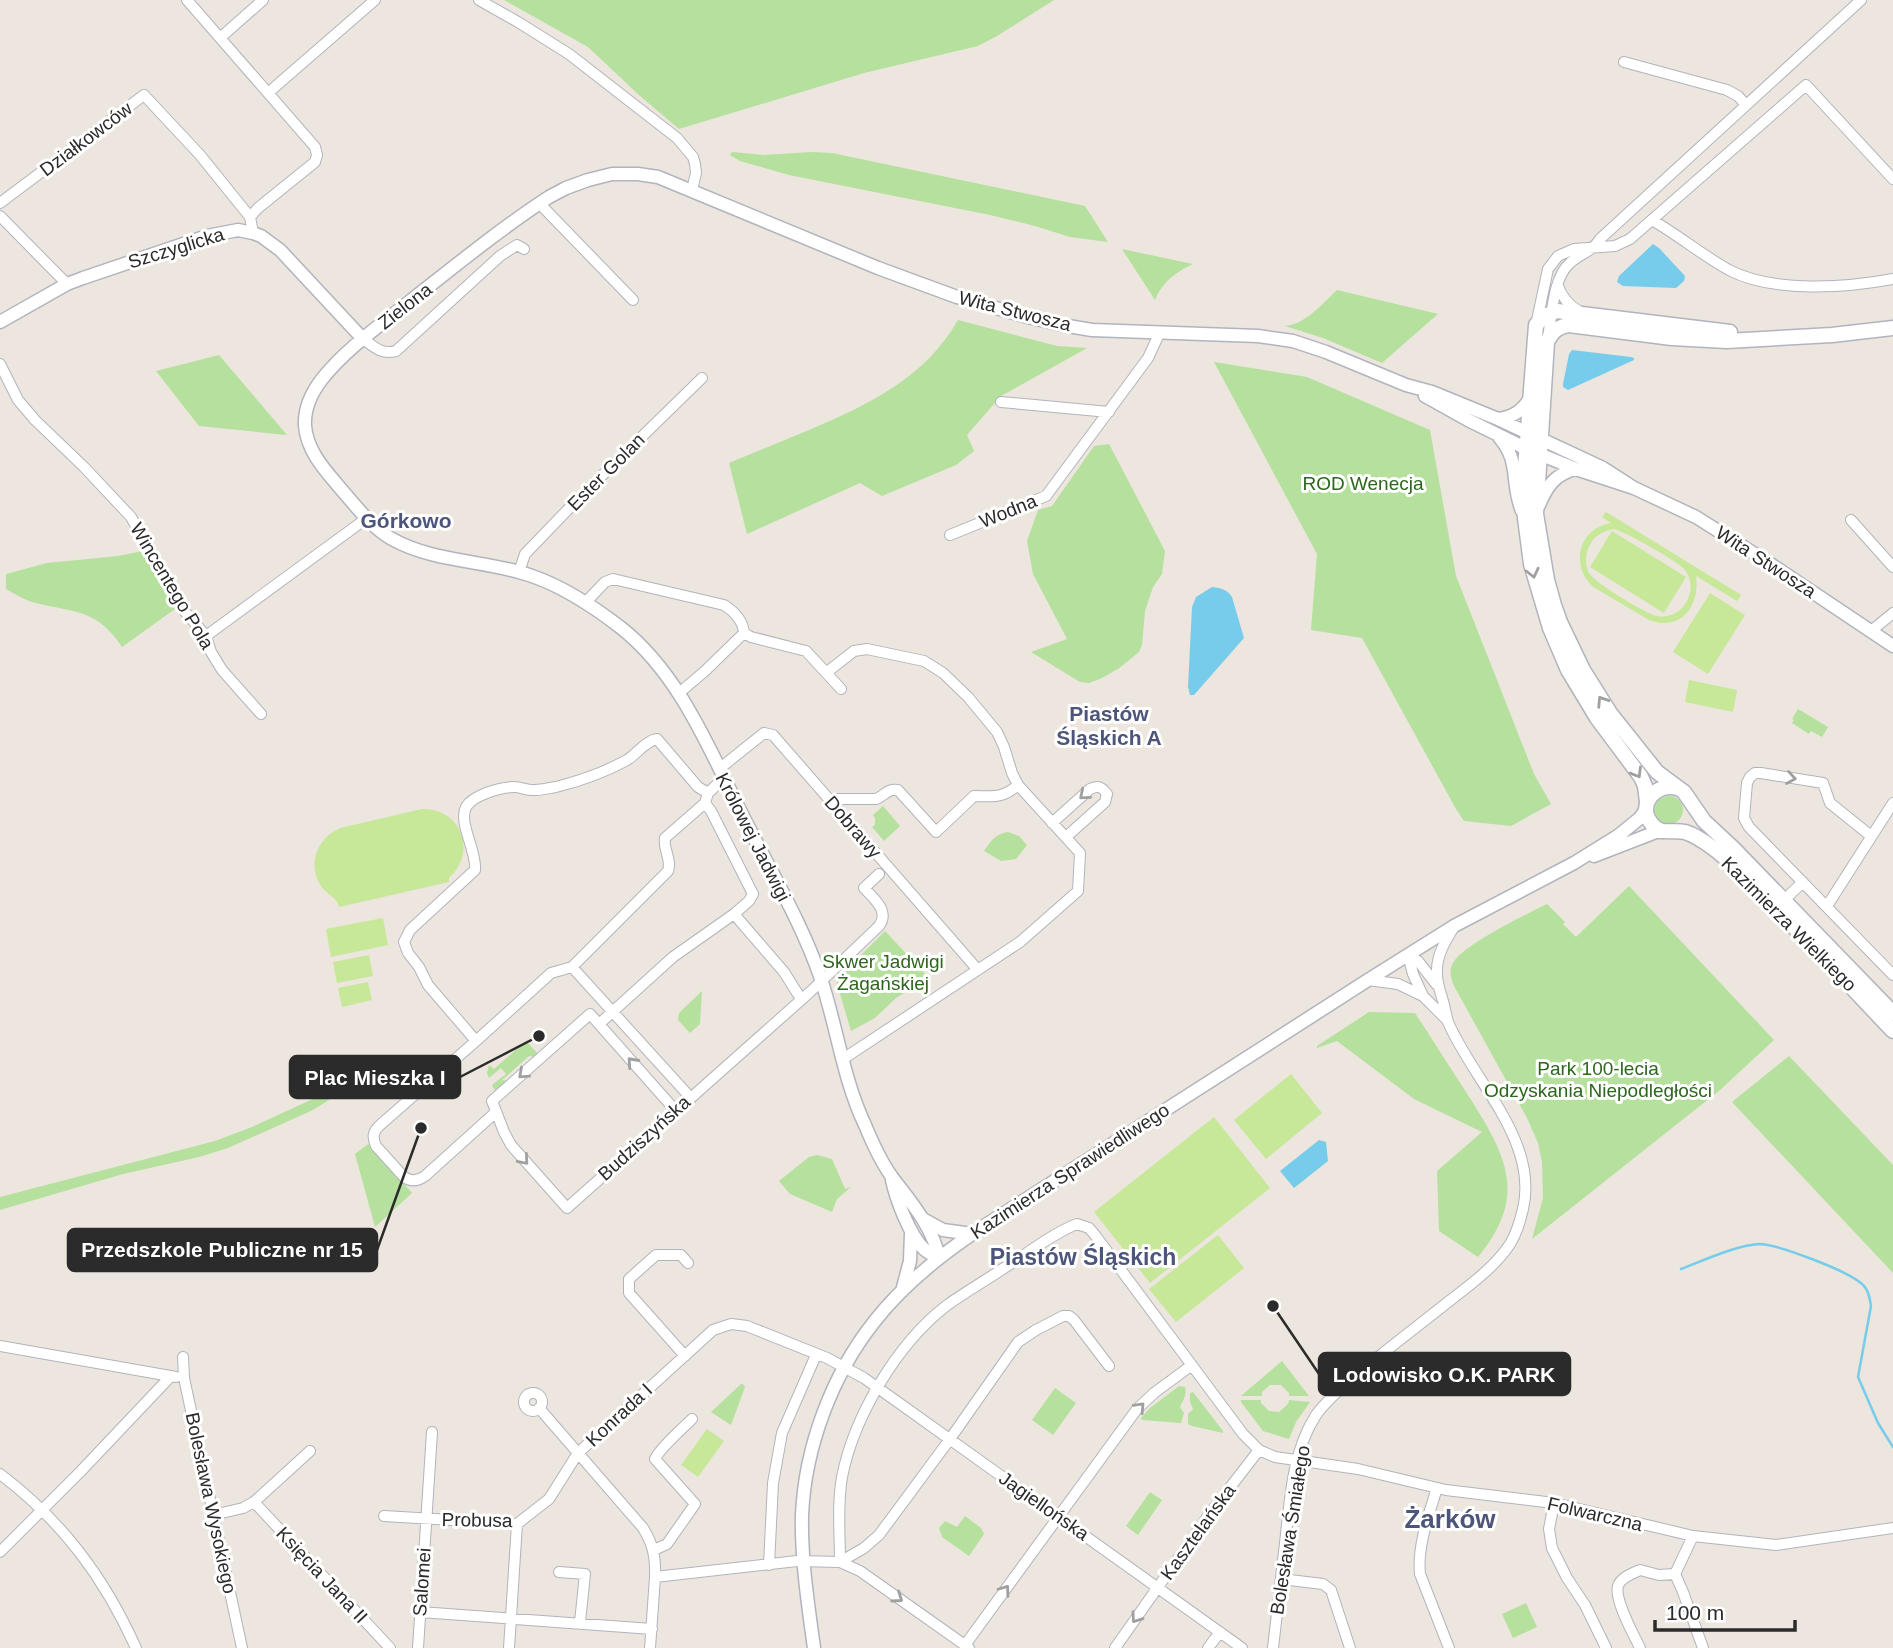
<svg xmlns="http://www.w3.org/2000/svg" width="1893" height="1648" font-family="Arial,sans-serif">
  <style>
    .green { fill: #b5e09d }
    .pitch { fill: #c7e799; fill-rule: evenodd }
    .water { fill: #76ccea }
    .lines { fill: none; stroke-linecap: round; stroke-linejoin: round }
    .stream { stroke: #76ccea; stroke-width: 2.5 }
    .minor-casing { stroke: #b1b4be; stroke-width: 12 }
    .tertiary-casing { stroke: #b1b4be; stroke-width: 15 }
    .secondary-casing { stroke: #b1b4be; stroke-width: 17 }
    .minor { stroke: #fff; stroke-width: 10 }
    .tertiary { stroke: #fff; stroke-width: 12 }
    .secondary { stroke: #fff; stroke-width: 14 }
    .oneway { stroke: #a0a0a0 }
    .labels { text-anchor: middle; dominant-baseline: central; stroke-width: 6; stroke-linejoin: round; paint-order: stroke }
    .street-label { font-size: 19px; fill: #2b2b2b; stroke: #fff }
    .park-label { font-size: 19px; fill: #2d661d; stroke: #fff }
    .neighbourhood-label { font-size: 21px; font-weight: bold; fill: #4d567a; stroke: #fff }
    .quarter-label { font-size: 23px; font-weight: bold; fill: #4d567a; stroke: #fff }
    .district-label { font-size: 26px; font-weight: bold; fill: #4d567a; stroke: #fff }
    .leader { fill: none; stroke: #2b2b2b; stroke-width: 2.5 }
    .callout-dot { fill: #2b2b2b; stroke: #fff; stroke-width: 2.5 }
    .callout { fill: #2b2b2b; stroke: #2b2b2b; stroke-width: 2.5 }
    .callout-label { font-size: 21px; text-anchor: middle; font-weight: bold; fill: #fff }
  </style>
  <rect width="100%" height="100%" fill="#ece6de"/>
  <path class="green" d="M504,0H1054L997,36L978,46L864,73L679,129L640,96L588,47Z
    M732,152L764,155L812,152L832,153L1085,206L1108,242L1070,237L1035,226L990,215L789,175L740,161L730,155Z
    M1122,249L1193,264C1176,272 1162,282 1155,300Z
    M1337,290L1438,314L1382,363L1323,338L1285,326C1306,324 1322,304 1337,290Z
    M958,320L1057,346L1087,348L1001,396L967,435L974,451L956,465L882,496L860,483L747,534L729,463C756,452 782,441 809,430C868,405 925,378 958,320Z
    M219,355L287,435L199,426L156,371Z
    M1214,362L1307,377L1430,430L1456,576L1534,774L1551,804L1511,826L1464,821L1456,809L1362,638L1311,630L1317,554Z
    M1109,444L1165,551L1162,574L1153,587L1145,611L1142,645L1139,652L1118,669L1100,679L1089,683L1080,682L1031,652L1067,639L1033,574L1027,541L1038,510L1052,506L1094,446Z
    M143,551L175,609L122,647C97,609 76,613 36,603C26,601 15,594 6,589V574L47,563L118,556Z
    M1798,709L1828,727L1822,737L1811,731L1809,734L1792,723L1794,720L1792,719Z
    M1655 810a14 14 0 1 1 28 0a14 14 0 1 1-28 0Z
    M883,806L900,826L884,841L872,827L875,825V818L873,815Z
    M1008,832L1019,836L1027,845L1016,859L1001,861L984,851C991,841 995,834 1008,832Z
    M1629,886L1774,1040L1720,1090L1532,1239L1543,1198L1542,1162L1538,1143L1527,1118L1454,986C1451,979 1449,972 1452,965C1459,946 1527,914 1547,904L1565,922L1563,924L1576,937Z
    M885,931L929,978L896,998L875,1018L851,1031L836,980Z
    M702,991L700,1024L690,1033L678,1020L679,1013Z
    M1369,1012L1415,1013C1433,1040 1450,1068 1468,1095C1506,1155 1529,1195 1478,1257L1439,1231L1437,1171L1482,1132L1414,1099L1337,1041L1317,1048V1046Z
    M526,1041L539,1055L536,1057L529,1056L502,1080L509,1081L498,1091L494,1089L492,1085L506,1074L501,1068L489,1078L487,1073L489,1065L494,1069Z
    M1789,1056L1893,1165V1273L1732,1102Z
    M339,1087L340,1093L313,1110L228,1148L199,1157L123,1174L0,1210V1197L215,1141L252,1127Z
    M368,1144L412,1193L375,1227L355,1154Z
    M817,1155L832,1159L845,1189L851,1187L837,1199L832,1212L790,1194L779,1181L809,1157Z
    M1282,1361L1309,1396H1289V1393L1281,1385H1270L1262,1392V1396H1241Z
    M741,1384H743L745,1387L731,1425L711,1412Z
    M1179,1386L1185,1387C1187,1396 1183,1400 1180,1407L1184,1413L1181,1423L1142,1420L1141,1418L1150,1408Z
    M1055,1388L1076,1403L1053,1435L1032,1420Z
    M1193,1392L1223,1431V1433L1192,1426L1188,1424V1414L1193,1409L1190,1402V1393Z
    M1241,1400H1261V1403L1269,1411L1279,1412L1288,1404L1289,1400L1310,1402L1296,1422L1289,1439L1263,1431L1241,1402Z
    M1150,1492L1162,1500L1138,1535L1126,1526Z
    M965,1516L981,1528L984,1534L969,1556L942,1537L939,1528L945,1521L957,1527Z
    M1526,1603L1537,1627L1513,1638L1502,1614Z"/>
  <path class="pitch" d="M1606,512L1741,595L1737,601L1696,576C1700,605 1682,632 1649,620L1595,588C1569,568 1578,528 1611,523L1602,517ZM1614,529C1624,531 1677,561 1684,569C1701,588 1683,621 1657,616C1646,614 1595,583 1589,573C1585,565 1585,555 1589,547C1593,536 1603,531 1614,529Z
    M1612,531L1686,577L1664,613L1590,567Z
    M1710,593L1745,615L1708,674L1673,652Z
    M1689,680L1737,690L1733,712L1685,702Z
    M422,809C461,808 478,852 449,878V882L339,907C337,897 327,895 321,886C307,865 317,838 340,828Z
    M383,918L388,945L331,957L326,929Z
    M369,955L373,976L337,983L333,962Z
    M368,982L372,1000L342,1007L338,988Z
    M1291,1074L1322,1113L1266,1159L1234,1120Z
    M1214,1117L1270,1188L1150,1283L1094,1212Z
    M1218,1235L1244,1268L1176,1322L1149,1289Z
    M707,1429L724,1441L698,1477L681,1465Z"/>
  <path class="water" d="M1653,244L1659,248L1685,276L1684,281L1676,288L1623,286L1617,282L1619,276Z
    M1572,350L1631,357L1634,358V360L1568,390L1563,387V384L1569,354Z
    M1212,587C1220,588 1227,589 1232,597L1244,638L1194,695H1190L1188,687L1192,607L1196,597Z
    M1319,1140L1326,1142L1328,1161L1294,1188L1280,1171Z"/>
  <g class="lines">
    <path class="stream" d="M1681,1269C1702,1261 1737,1245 1759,1244C1777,1244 1852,1272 1864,1286C1869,1291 1870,1299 1871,1306L1858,1377L1878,1423L1893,1447"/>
    <defs>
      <path id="minor" d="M187,0L315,147L317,155L315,162L258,208L250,217L253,233
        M479,0L518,22L569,54L677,138L693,157L695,164L696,173L692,190
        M220,38L263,0
        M1624,62L1727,90L1738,96L1746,105
        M269,92L375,0
        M0,203L144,95L200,155L250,217
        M539,203L633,300
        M0,216L67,284
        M1652,220C1678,235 1702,255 1729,270C1773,293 1845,288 1893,279
        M1558,286C1562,297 1568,305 1579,311
        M1536,325L1548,269L1558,256L1574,249L1615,246L1630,239L1806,85L1893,179
        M1548,337C1552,316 1553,277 1570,263C1581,253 1592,252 1600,239L1861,0
        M363,339C374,347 382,355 396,351L500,256L517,245L524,249
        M0,364L18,400L35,420L84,467L131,517L181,607L206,636L211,652L222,670L261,714
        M1001,402L1109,412
        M1851,520L1893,567
        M950,535L1046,496L1148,358L1160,332
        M519,572L525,554L579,498L702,378
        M585,603L605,582L613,579L724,605C735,612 743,621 744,633
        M1871,631L1893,613
        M206,636L367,518
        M827,672L854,651L867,649L924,661L943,673L968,697L997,732L1004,747L1012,773L1018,785L1080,853L1078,891L1020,942L843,1059
        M679,693L705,671L744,633L751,637L806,651L841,689
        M719,769L764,733L773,735L978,970
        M829,799H876C884,796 888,788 898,790L936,832L974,796C993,796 1002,799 1018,785
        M705,803L711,811L753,894L749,901L734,914L784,972L801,999
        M1052,823L1090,789C1098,785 1102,787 1107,794L1105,802L1066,837
        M1871,836L1830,803L1823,783L1761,773H1755L1750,777L1747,783L1744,818L1749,827L1893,975
        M1784,900L1803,882
        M1827,906L1893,803
        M1408,955L1413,974L1423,996L1448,1021
        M1408,955L1418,961L1436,984
        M1368,980L1398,984L1423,996
        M599,1024L673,957L734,914
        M476,1041L551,973L572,967
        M690,1097L572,967L668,871C672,860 663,849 665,838L705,803L708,793L723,779
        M675,1110L590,1014L492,1101L504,1132L511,1145L567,1208L810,992L879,926C890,911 874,899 864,888L879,874
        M496,1112L425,1176C418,1181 411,1182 404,1177L376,1146C372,1137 373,1132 379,1126L476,1041L428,985L419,967L408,953L404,942L410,930L475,870C477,851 458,823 466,807C473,795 501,787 514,787C521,787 528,791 535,790C542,790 549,788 556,787C580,781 605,772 627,760C637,754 645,741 657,739L698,787L708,793
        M0,1346L176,1377
        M685,1356L629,1293V1279L656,1255H681L688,1263
        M183,1357L184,1378L242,1648
        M524 1402a9 9 0 1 1 18 0a9 9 0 1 1-18 0Z
        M310,1451L254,1502L390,1648
        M0,1474C62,1521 104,1577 136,1648
        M1437,1488C1429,1514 1417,1547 1420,1574L1449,1648
        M1554,1503L1549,1529L1552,1548L1567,1578L1585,1605L1606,1648
        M213,1515L243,1508L254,1502
        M384,1516L517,1524L549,1499L578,1453L539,1408
        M1693,1536L1675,1574L1683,1592L1703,1648
        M654,1550L667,1544L695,1504L655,1459C660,1448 682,1429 692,1419
        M0,1552L81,1471L171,1376
        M840,1562C840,1534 837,1505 842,1477C854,1416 897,1344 946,1306C965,1292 985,1281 1004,1268C1027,1254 1053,1233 1077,1224L1089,1228L1095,1235L1243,1434L1259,1450L1275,1457L1358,1469L1446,1490L1554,1503L1693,1536L1776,1545L1893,1528
        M840,1562L864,1548L879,1535L950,1439L1018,1342L1036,1330L1063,1316H1069L1074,1320L1109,1366
        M769,1565L773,1483L782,1433L816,1355
        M559,1572L585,1574L580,1622
        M1281,1579L1323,1584L1331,1590L1350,1648
        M420,1612L652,1629
        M965,1645L1137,1409L1154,1393L1192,1365
        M418,1648L432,1432
        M509,1648L517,1524
        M650,1648L655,1577
        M969,1648L860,1571L840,1562L797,1561L655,1577C656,1558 653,1544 643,1528L578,1453L713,1330L731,1324L747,1326L827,1358L864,1378L1242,1648
        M1115,1648L1211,1512L1259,1450
        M1208,1648L1220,1632
        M1273,1648C1277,1613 1281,1578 1285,1543C1290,1500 1292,1452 1316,1415C1326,1401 1340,1389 1353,1378C1384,1351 1417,1327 1448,1302C1470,1285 1495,1267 1510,1244C1517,1233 1520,1221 1523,1209C1539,1140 1473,1081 1448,1022C1446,1015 1445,1008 1443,1001C1440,991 1436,981 1437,970C1437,954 1446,940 1454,927
        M1640,1648C1634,1635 1614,1600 1618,1586C1620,1578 1633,1573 1640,1570L1659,1575L1675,1574"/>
      <path id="tertiary" d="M0,322L67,284L83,278L207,236L238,230L253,233L261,236L280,250L363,339
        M1425,396L1468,420L1527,449L1576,469L1634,488L1696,517L1766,561L1893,646
        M1498,419C1514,417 1523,410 1531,397
        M1499,437C1521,462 1510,482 1522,511
        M1539,505C1547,486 1555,474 1576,469
        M1594,856L1656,832H1664
        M892,1180C896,1199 910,1236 924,1249C928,1253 934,1255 939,1258
        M923,1219L943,1230L972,1234
        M939,1258C933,1227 910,1201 892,1177C881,1162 872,1142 865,1125C843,1079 837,1027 821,979C803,926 774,877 749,828C713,759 683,676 620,627C594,607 564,587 532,576C488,560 435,563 392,539C371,527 356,506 340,488C325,470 307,451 305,426C304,409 312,392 322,379C346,349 379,326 409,302C455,266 500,229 549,197L566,188L588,180L612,174H638L658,177L878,268L957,297L1028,317L1062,325L1092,330L1258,336L1293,341L1326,352L1406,385L1432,392L1498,419L1603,468L1634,488
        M902,1291L910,1261L911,1233
        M814,1648C808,1604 801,1559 802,1515C805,1447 832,1375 874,1322C902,1286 939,1256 978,1230L1368,980L1454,926L1574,863L1619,835L1640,818L1646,809"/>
      <path id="secondary" d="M1893,328L1832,335L1727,341L1672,338L1569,325C1558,326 1552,332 1547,342L1536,514L1547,580L1554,605L1560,622L1583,670L1610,713L1657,772L1684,792L1704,821L1733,848L1893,1013
        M1677,788C1656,782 1637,804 1651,823C1660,836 1672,829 1685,832C1695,835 1705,842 1713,848C1733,863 1750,882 1767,900C1810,942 1851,987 1893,1031
        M1647,802L1645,786L1641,777L1597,718L1568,670L1550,628L1531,564L1525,518L1524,481L1536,325L1544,316L1557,311L1730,332"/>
    </defs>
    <use href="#minor" class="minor-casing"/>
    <use href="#tertiary" class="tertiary-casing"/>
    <use href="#secondary" class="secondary-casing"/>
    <use href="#minor" class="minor"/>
    <use href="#tertiary" class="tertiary"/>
    <use href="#secondary" class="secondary"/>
  </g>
  <defs><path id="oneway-chevron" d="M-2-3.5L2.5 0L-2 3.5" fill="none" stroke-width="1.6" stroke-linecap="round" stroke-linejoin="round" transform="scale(1.75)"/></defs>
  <g class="oneway">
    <use href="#oneway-chevron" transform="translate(1533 573) rotate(77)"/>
    <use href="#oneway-chevron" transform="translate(1602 701) rotate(-123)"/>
    <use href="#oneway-chevron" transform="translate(1637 773) rotate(59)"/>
    <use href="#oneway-chevron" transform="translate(1791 778) rotate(9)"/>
    <use href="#oneway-chevron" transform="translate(1084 795) rotate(140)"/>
    <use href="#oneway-chevron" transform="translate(632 1062) rotate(-132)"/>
    <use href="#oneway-chevron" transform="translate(523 1074) rotate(138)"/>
    <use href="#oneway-chevron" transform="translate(524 1160) rotate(49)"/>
    <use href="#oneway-chevron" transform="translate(1140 1407) rotate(-47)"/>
    <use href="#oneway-chevron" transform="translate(1005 1590) rotate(-54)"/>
    <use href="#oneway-chevron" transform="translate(898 1598) rotate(35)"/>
    <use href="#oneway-chevron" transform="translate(1136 1618) rotate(125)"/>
  </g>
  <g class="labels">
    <g class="street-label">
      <text transform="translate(86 139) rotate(-37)">Działkowców</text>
      <text transform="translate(176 248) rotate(-17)">Szczyglicka</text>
      <text transform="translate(405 306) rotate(-38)">Zielona</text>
      <text transform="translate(1015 311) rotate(14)">Wita Stwosza</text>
      <text transform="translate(606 472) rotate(-45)">Ester Golan</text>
      <text transform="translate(1008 511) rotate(-22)">Wodna</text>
      <text transform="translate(1766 562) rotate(33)">Wita Stwosza</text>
      <text transform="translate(172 586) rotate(59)">Wincentego Pola</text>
      <text transform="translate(853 827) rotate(49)">Dobrawy</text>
      <text transform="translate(753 837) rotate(63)">Królowej Jadwigi</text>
      <text transform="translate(1789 924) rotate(45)">Kazimierza Wielkiego</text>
      <text transform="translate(644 1138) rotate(-42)">Budziszyńska</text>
      <text transform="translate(1070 1171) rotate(-33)">Kazimierza Sprawiedliwego</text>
      <text transform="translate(619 1415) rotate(-43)">Konrada I</text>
      <text transform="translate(211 1503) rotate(78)">Bolesława Wysokiego</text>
      <text transform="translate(1044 1506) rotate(35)">Jagiellońska</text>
      <text transform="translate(1595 1514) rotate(13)">Folwarczna</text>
      <text transform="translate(477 1520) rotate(1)">Probusa</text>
      <text transform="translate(1290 1530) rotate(-81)">Bolesława Śmiałego</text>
      <text transform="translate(1198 1532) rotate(-54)">Kasztelańska</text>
      <text transform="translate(322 1575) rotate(47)">Księcia Jana II</text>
      <text transform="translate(422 1582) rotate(-86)">Salomei</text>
    </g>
    <g class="park-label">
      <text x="1363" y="483">ROD Wenecja</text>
      <text x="883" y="961">Skwer Jadwigi<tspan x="883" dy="22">Żagańskiej</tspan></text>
      <text x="1598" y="1068">Park 100-lecia<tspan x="1598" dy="22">Odzyskania Niepodległości</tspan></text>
    </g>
    <g class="neighbourhood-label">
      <text x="406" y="520">Górkowo</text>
      <text x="1109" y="713">Piastów<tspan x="1109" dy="24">Śląskich A</tspan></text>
    </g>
    <g class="quarter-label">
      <text x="1083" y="1257">Piastów Śląskich</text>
    </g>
    <g class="district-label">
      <text x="1450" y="1519">Żarków</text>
    </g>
  </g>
  <path class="leader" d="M539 1036L460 1077M421 1128L377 1250M1273 1306L1319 1374"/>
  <g class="callout-dot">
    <circle cx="539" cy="1036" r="7"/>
    <circle cx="421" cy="1128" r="7"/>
    <circle cx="1273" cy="1306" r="7"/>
  </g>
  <g class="callout">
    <rect x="290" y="1056" width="170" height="42" rx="7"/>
    <rect x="68" y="1229" width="309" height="42" rx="7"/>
    <rect x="1319" y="1353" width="251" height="42" rx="7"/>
  </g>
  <g class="callout-label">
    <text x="375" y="1085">Plac Mieszka I</text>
    <text x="222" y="1257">Przedszkole Publiczne nr 15</text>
    <text x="1444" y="1382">Lodowisko O.K. PARK</text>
  </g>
  <path d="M1655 1620v10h140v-10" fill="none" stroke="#2b2b2b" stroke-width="3.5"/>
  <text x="1666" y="1620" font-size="21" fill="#2b2b2b" stroke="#ffffff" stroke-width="5" paint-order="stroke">100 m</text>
</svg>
